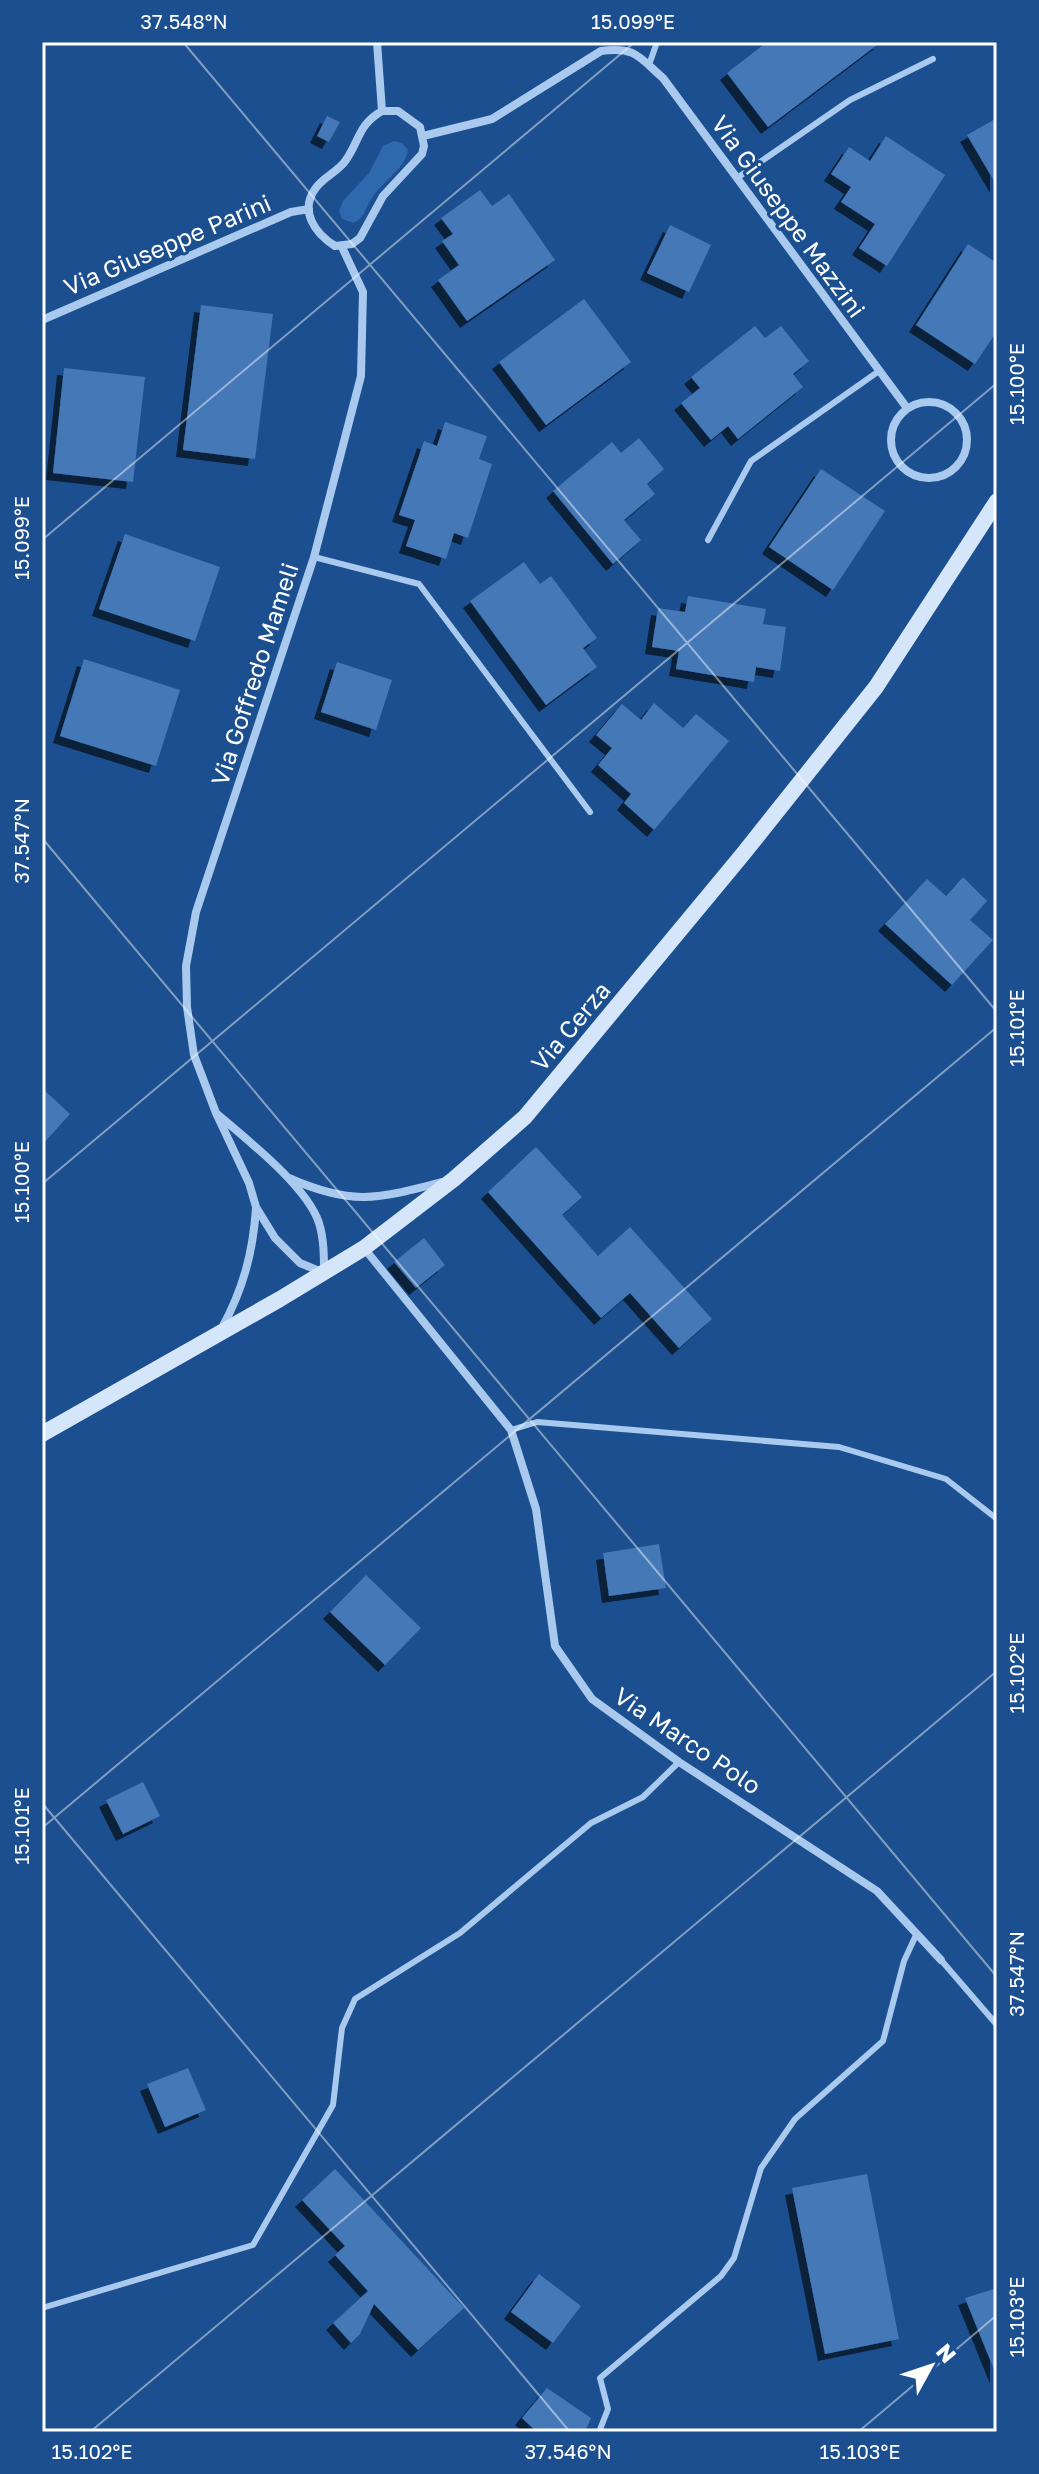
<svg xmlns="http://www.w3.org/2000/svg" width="1039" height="2474" font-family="'Golos Text',sans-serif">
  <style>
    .green { fill: #2e69ad }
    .building { fill: #4478b7; filter: url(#shadow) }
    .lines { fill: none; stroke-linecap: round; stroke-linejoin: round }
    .lane { stroke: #a9c9ee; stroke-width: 6 }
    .street { stroke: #a9c9ee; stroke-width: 8 }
    .secondary { stroke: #d6e6fa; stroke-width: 16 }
    .ticks { fill: none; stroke: #fff; stroke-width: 2; stroke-opacity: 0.45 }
    .labels { text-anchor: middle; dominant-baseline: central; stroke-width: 6; stroke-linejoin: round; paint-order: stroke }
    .street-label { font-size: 24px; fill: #fff; stroke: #1b4f8f }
    .neatline { fill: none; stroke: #fff; stroke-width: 3 }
    .ticks-label { font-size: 20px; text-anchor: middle; fill: #fff }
  </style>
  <defs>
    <filter id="shadow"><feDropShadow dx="-7" dy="7" stdDeviation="0" flood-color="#0009"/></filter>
  </defs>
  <rect width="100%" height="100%" fill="#1b4f8f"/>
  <path class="green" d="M394,141L402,143L408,150C406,168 382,182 372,198C365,208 365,218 353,223L342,219L339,211L343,201L369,173L383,146Z"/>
  <path class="building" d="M767,42H881L768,127L727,73Z
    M327,116L340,122L329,142L317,136Z
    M997,118V186L967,135Z
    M886,136L945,175L887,266L859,248L875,224L841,202L851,187L831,174L849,147L870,161Z
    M480,190L492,206L509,194L555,260L467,321L438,280L459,265L442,241L453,234L441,218Z
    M670,225L711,245L689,292L647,273Z
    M968,244L997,263V331L975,364L916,325Z
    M584,299L631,362L546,425L499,362Z
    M201,305L273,314L255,459L183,450Z
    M755,326L765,338L781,326L809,361L793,374L803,387L738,439L728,426L711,440L681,403L700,388L691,377Z
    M64,368L145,377L133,482L53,473Z
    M445,422L487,436L479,459L492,464L468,538L454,533L446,559L406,546L415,520L399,515L424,441L437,446Z
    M639,438L664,469L647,484L655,494L624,520L641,540L613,564L553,491L612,442L621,453Z
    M821,469L885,511L833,590L769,547Z
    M125,534L220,567L195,641L99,609Z
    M524,562L540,584L551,576L597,638L583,648L597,667L546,705L470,601Z
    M688,596L766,609L763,624L786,627L780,671L756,667L754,682L676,669L679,651L652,647L658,608L685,612Z
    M84,659L180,690L156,766L60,736Z
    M337,662L392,680L376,730L321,712Z
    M654,703L683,728L696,714L729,741L654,830L624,803L631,794L598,765L612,748L596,735L622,704L641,720Z
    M963,877L987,901L970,920L993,940L952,985L885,924L927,879L946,896Z
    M42,1088L70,1114L42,1145Z
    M536,1147L582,1197L562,1215L598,1256L630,1227L712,1319L679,1348L630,1293L601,1318L488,1192Z
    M424,1238L445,1265L416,1288L394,1262Z
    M659,1544L666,1588L609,1596L603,1553Z
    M366,1575L421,1628L385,1665L330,1612Z
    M143,1782L160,1816L123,1834L106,1800Z
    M188,2068L206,2110L165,2127L147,2084Z
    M335,2169L464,2308L418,2350L374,2304L360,2334L351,2343L333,2323L368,2291L335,2255L345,2246L302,2200Z
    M867,2174L899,2339L825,2354L792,2188Z
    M539,2274L581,2306L553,2343L511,2312Z
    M997,2288V2377L965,2298Z
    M547,2388L591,2418L585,2432H537L522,2418Z"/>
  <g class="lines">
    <path class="lane" d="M649,65L657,42
      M737,178L850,100L933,59
      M708,540L751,461L879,371
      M314,557L419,584L590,812
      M511,1430L537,1422L839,1447L946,1479L997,1519
      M941,1960L997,2025
      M42,2308L253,2245L333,2105L342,2028L355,1999L460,1933L591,1823L643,1797L679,1762
      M599,2432L608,2409L600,2378L721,2276L734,2258L761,2168L795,2119L883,2041L904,1961L917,1933"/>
    <path class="street" d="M377,42L382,111
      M382,111H398L420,127L424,146L422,154L383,196L360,238L352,244L335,246C316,234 299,212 315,189C323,177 338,172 346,160C360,139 359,124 382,111Z
      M423,136L492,119L601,51C635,46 639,57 663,78L907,408
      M42,320L291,212L309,209
      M891 440a38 38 0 1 1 76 0a38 38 0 1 1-76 0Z
      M216,1113C246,1139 307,1186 319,1223C324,1239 324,1257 324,1273L300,1263L275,1238L256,1207L249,1183L216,1113L194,1055L187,1007L186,966L196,912L314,557L361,376L363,292L342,247
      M289,1178C352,1206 377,1199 442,1182
      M364,1248L511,1430L536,1509L555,1646L592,1699L679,1762L877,1891L941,1960
      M222,1328C243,1289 253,1253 256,1208"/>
    <path class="secondary" d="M42,1434L280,1299L364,1248L454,1179L525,1117L743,854L876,687L997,501"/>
  </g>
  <path class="ticks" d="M183,42L997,1012M992,42L997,48M42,540L635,42M42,838L997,1977M42,1184L997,383M42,1803L570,2432M42,1828L997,1027M90,2432L997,1671M858,2432L997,2315"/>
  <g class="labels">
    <g class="street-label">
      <text transform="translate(789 216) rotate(54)">Via Giuseppe Mazzini</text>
      <text transform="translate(167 244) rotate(-23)">Via Giuseppe Parini</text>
      <text transform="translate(254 674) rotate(-72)">Via Goffredo Mameli</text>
      <text transform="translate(570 1026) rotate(-50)">Via Cerza</text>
      <text transform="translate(688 1740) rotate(34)">Via Marco Polo</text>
    </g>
  </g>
  <rect width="1039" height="2474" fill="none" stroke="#1b4f8f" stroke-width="88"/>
  <g transform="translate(931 2366) rotate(50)" stroke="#1b4f8f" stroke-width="6" paint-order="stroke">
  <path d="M0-6L14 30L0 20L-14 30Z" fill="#ffffff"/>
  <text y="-12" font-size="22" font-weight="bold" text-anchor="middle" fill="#ffffff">N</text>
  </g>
  <rect x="44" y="44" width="951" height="2386" class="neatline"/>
  <g class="ticks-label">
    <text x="184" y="29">37.548°N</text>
    <text x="633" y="29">15.099°E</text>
    <text transform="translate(1017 384) rotate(-90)" y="7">15.100°E</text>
    <text transform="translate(22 538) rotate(-90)" y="7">15.099°E</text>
    <text transform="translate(22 841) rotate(-90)" y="7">37.547°N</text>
    <text transform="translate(1017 1028) rotate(-90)" y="7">15.101°E</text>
    <text transform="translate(22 1182) rotate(-90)" y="7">15.100°E</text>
    <text transform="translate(1017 1673) rotate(-90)" y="7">15.102°E</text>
    <text transform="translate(22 1826) rotate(-90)" y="7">15.101°E</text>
    <text transform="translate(1017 1974) rotate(-90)" y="7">37.547°N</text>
    <text transform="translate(1017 2317) rotate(-90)" y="7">15.103°E</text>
    <text x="92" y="2459">15.102°E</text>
    <text x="568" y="2459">37.546°N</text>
    <text x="860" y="2459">15.103°E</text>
  </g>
</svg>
